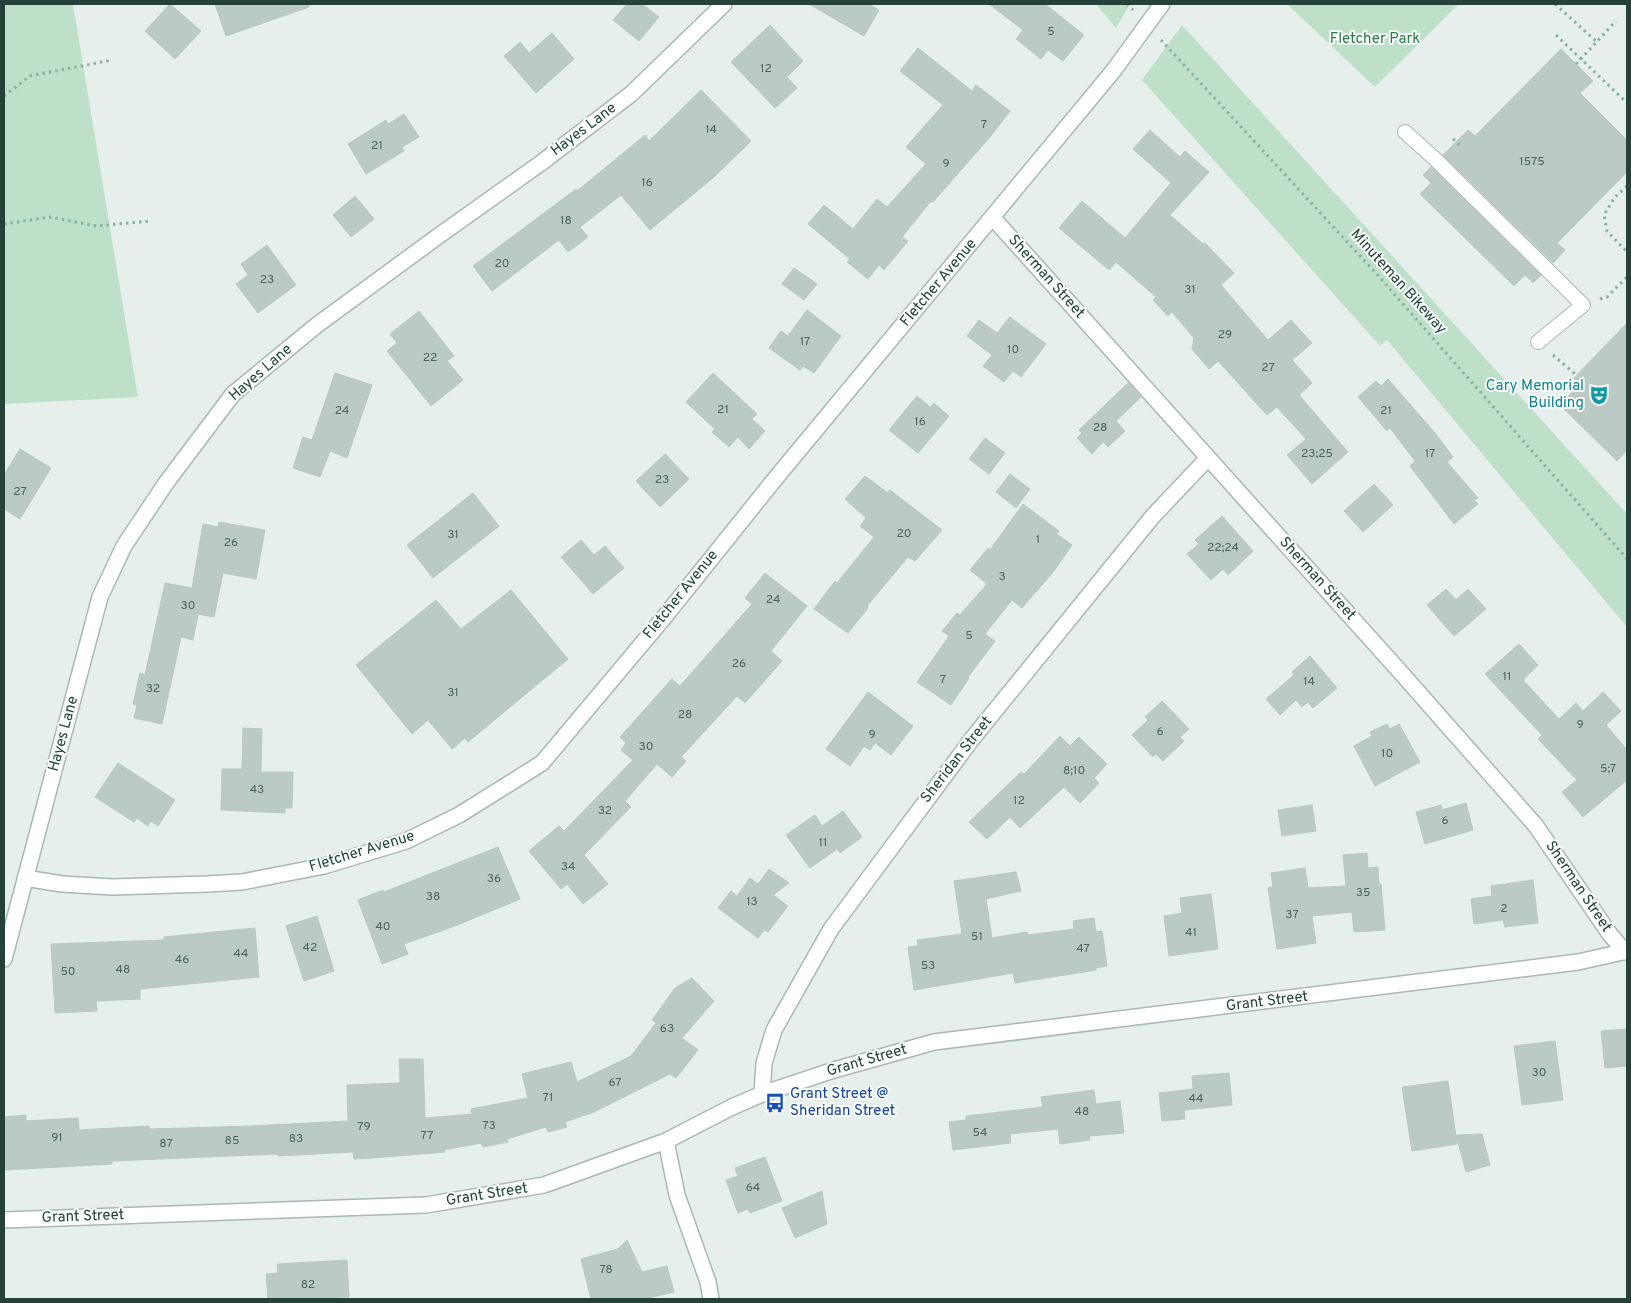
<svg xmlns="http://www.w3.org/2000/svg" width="1631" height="1303" font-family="Overpass,sans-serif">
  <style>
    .green { fill: #bfe0c8 }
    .building { fill: #bbcac4; stroke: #b8c9c2 }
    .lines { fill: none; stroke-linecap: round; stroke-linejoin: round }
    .service-casing { stroke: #a8b8b2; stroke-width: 16 }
    .minor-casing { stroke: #a8b8b2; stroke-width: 18 }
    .tertiary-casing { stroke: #a8b8b2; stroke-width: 18 }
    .path { stroke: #86b3a5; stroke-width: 3; stroke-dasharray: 2.5 4; stroke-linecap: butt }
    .service { stroke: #fff; stroke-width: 14 }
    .minor { stroke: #fff; stroke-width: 15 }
    .tertiary { stroke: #fff; stroke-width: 15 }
    .labels { text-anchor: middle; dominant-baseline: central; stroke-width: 4; stroke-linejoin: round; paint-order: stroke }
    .number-label { font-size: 12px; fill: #4a645c }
    .park-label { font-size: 15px; fill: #2d7a4b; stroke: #f7fbf9 }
    .street-label { font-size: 15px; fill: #24423a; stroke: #f7fbf9 }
    .culture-label { font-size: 15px; fill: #0d838f; stroke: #f7fbf9; text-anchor: end }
    .transit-label { font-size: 15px; fill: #164399; stroke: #f7fbf9; text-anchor: start }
  </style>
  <rect width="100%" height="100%" fill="#e6efeb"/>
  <path class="green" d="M4,4H73L138,397L4,404Z
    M1096,4H1130L1116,28Z
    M1287,4H1459L1375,87Z
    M1182,25L1627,514V627L1387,340L1380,346L1142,80Z"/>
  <path class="building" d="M170,4L201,31L175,59L145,31Z
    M215,4H308L309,7L226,36Z
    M627,4H642L659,17L639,41L613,20Z
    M809,4H868L879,10L864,36Z
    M989,4H1045L1084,35L1063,61L1048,50L1041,59L1016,39L1023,30Z
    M770,25L803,61L787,77L797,88L775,108L731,62Z
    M552,33L574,59L536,93L504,56L520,42L529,53Z
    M918,48L972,91L976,85L1010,111L990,137L933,202L931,201L902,237L908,241L884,270L879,265L868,279L847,262L850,259L808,224L824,205L853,229L877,199L887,207L926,164L906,147L943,105L900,71Z
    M1561,49L1593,81L1580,93L1627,140V172L1557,243L1565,250L1553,263L1443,155L1468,130L1475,136Z
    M701,90L751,141L714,177L650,230L621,195L580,227L588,237L568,252L559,240L492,291L473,266L576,189L577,191L645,135L649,141Z
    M404,114L419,137L402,147L404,151L366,174L348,144L386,120L388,124Z
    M1150,130L1180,157L1185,151L1209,172L1170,215L1203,244L1205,243L1234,273L1221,285L1268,340L1291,320L1312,343L1292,360L1312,383L1299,395L1348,452L1312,484L1287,455L1306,439L1277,407L1267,415L1218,361L1209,369L1192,349L1194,338L1172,312L1168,316L1153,300L1156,297L1116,262L1109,270L1059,228L1082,201L1125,238L1171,183L1133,149Z
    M1431,167L1541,275L1533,283L1525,275L1514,286L1420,194L1431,183L1423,175Z
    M355,196L374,219L351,237L333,215Z
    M267,245L296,285L258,313L236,284L248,275L241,264Z
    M794,268L817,284L804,300L782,284Z
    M807,310L841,336L814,373L803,366L800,370L769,348L781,331L788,336Z
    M419,311L454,356L447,361L463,380L431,406L387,351L397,343L390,334Z
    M1010,317L1046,344L1021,377L1013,371L1004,382L983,366L992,355L967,336L979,320L997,333Z
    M1627,323V450L1617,461L1560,405L1580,384L1574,378Z
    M335,373L372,385L347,458L330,451L320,477L293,468L303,437L312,440Z
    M713,373L757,414L752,419L765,431L749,449L738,437L729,447L712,432L715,429L686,402Z
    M1388,379L1435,433L1453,457L1447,462L1478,498L1474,500L1478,504L1454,524L1410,466L1415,461L1390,428L1387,431L1358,397L1376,381L1381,386Z
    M1128,383L1141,397L1116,421L1125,431L1108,447L1103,442L1092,454L1077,438L1082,433L1079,430Z
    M917,396L930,407L934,403L949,416L918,453L889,430Z
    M985,438L1005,453L989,474L969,459Z
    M20,449L51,468L20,519L4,509V475Z
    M665,454L689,479L660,507L636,481Z
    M1010,474L1030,489L1016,508L996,492Z
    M865,476L888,493L890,490L942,530L915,561L908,557L867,606L868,608L848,633L814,609L835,581L837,583L874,537L860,526L866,518L845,499Z
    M1374,484L1393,505L1363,532L1344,511Z
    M473,493L499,526L433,578L407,545Z
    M1023,504L1059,531L1057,534L1072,545L1054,571L1022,608L1012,600L985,634L995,641L968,677L969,678L951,705L917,682L949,636L942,631L957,613L960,615L987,584L970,570L988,548L990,550Z
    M1222,516L1253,551L1228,575L1223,569L1211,580L1187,554L1199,544L1195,540Z
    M219,522L265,530L256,579L223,573L214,617L198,614L193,640L181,637L162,724L134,718L137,705L133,704L140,673L145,675L165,583L192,588L203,524L218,527Z
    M581,540L594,555L605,546L624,568L593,594L561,557Z
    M765,573L807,606L771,651L782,661L745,703L737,696L681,757L686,761L672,777L657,764L625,801L631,807L584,855L608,884L583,904L567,884L561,889L529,851L559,826L564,831L633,760L621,750L626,743L620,737L672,679L680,686L752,604L745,598Z
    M1446,589L1456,600L1468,589L1486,609L1454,636L1427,605Z
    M511,590L568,659L468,742L465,738L452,749L428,720L412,734L356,665L436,600L461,629Z
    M1519,644L1538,665L1523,680L1559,719L1576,703L1583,711L1603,692L1621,711L1606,725L1627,750V780L1583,817L1562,792L1577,780L1538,739L1542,735L1485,674Z
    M1310,656L1337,688L1313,708L1308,702L1302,707L1296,700L1280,715L1266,699L1294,675L1292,672Z
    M868,692L913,726L891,755L875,743L870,750L864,746L850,766L826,749Z
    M1162,701L1189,729L1180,737L1184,741L1163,761L1156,754L1153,757L1132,735L1148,720L1145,717Z
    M1387,724L1390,729L1399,724L1420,762L1375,786L1354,746L1372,736L1370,732Z
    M243,728L262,729L261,772H293L292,808H285V813L221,810L222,769H242Z
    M1060,736L1070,746L1079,737L1107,764L1094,778L1099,783L1080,803L1064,787L1020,828L1010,817L987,839L969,822L1021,772L1024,774Z
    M118,763L175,800L158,826L151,821L148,826L137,818L134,822L95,797Z
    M1466,803L1473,830L1425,844L1416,812L1441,805L1442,810Z
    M1312,805L1316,831L1282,836L1278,810Z
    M843,811L862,837L840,853L837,849L810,868L786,835L815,815L822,826Z
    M498,847L520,899L455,926L404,944L408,954L382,964L358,900L383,890L384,892Z
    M1367,853L1368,868L1378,867L1379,884H1381L1385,930L1354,932L1352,912L1312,916L1316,943L1277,949L1268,888L1273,887L1271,873L1305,868L1308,888L1346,886L1343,855Z
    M769,869L789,883L773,895L788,906L768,932L764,930L758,938L718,908L731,891L737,896L750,878L758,884Z
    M1016,872L1021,891L986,899L992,938L1027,932L1028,935L1074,929L1073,921L1094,918L1096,932L1102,931L1107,966L1096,968V970L1015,983L1013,973L914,990L908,947L918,946L917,940L962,934L954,881Z
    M1533,880L1538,923L1505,927L1503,920L1474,924L1471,899L1492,896L1491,886Z
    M1211,894L1218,949L1169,956L1164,916L1182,913L1180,898Z
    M317,916L334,971L304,981L286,926Z
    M255,928L259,977L140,989V999L96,1001L97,1011L55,1013L51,944L164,940V937Z
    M692,978L714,1001L682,1038L698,1050L676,1078L670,1074L594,1112L565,1122L567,1127L548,1132L546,1127L507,1139L508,1142L483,1147L481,1143L444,1150L445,1152L372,1158L354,1159L353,1152L278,1156V1154L112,1161V1164L6,1170L4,1145V1117L26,1115V1121L78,1118L79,1130L149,1126L150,1129L250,1126L348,1121L347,1085L400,1083L399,1059H423L425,1118L472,1114L471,1109L528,1098L522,1074L571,1062L577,1082L631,1056L656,1023L652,1020L675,988Z
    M1627,1029V1066L1605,1068L1601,1031Z
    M1555,1041L1563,1100L1522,1105L1514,1046Z
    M1229,1073L1232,1105L1184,1110L1185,1119L1162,1121L1159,1093L1193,1089L1192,1076Z
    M1448,1081L1457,1144L1412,1151L1402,1087Z
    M1094,1090L1096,1104L1120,1101L1124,1133L1089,1136L1090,1140L1060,1144L1058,1129L1010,1134L1011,1143L953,1150L949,1122L966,1120V1116L1043,1107L1041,1097Z
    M1482,1134L1490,1165L1466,1172L1456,1135Z
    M765,1157L782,1201L750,1213L748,1209L738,1213L726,1180L738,1176L735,1168Z
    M822,1191L827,1224L795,1238L782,1208Z
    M627,1240L642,1272L667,1266L674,1292L644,1299H591L581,1259L618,1249Z
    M347,1260L349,1297L268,1299L266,1274L278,1273L277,1264Z"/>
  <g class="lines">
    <defs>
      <path id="service" d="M1405,132L1434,158L1583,305L1538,342"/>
      <path id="minor" d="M993,218L1403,675L1536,826L1609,933L1625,952
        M25,878L62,884L112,887L207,884L242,882L324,866L406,841L459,815L542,763L662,620L775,479L1114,70L1162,4
        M4,959L100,597L124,546L166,483L233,394L317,325L437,237L541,163L631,94L724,4
        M762,1094L764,1063L774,1030L831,929L972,739L1153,516L1208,458
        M666,1141L677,1195L708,1282L711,1299"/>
      <path id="tertiary" d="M4,1220L426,1205L544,1185L666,1141L732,1107L762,1094L834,1070L934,1042L1578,962L1627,951"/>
    </defs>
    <use href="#service" class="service-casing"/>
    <use href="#minor" class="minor-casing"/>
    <use href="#tertiary" class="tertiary-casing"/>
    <path class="path" d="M1127,4L1133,10
      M1555,4L1597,42
      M1556,35L1627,103
      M1161,40L1374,271L1627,559
      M1576,64L1616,21
      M4,96L30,76L112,60
      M1453,139L1461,146
      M1627,186L1615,197L1604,215L1607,231L1627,252
      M4,224L50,217L96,226L150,221
      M1600,299L1607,297L1627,277
      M1553,355L1575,374"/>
    <use href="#service" class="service"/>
    <use href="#minor" class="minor"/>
    <use href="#tertiary" class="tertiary"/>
  </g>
  <defs>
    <symbol id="theatre-bare" viewBox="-9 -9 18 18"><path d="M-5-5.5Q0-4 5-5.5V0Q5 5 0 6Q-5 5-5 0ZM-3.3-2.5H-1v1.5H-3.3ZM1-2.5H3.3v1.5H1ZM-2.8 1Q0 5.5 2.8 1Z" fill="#0f9aa8" stroke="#f7fbf9" stroke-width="2.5" paint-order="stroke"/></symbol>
    <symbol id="bus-bare" viewBox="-9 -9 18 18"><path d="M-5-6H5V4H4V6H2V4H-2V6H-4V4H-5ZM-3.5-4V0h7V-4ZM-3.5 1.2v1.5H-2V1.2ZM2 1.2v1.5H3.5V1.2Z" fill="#1a4fb4" stroke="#f7fbf9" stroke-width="2.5" paint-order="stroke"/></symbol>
  </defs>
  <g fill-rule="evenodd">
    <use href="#theatre-bare" x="1585" y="381" width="28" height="28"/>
    <use href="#bus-bare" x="761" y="1089" width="28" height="28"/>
  </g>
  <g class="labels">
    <g class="number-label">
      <text x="1051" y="32">5</text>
      <text x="766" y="69">12</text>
      <text x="984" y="125">7</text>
      <text x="711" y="130">14</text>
      <text x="377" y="146">21</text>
      <text x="1532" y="162">1575</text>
      <text x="946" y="164">9</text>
      <text x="647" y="183">16</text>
      <text x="566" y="221">18</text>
      <text x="502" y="264">20</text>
      <text x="267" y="280">23</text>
      <text x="1190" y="290">31</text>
      <text x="1225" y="335">29</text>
      <text x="805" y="342">17</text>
      <text x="1013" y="350">10</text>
      <text x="430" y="358">22</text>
      <text x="1268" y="368">27</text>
      <text x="723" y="410">21</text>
      <text x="342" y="411">24</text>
      <text x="1386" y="411">21</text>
      <text x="920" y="422">16</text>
      <text x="1100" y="428">28</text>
      <text x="1317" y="454">23;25</text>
      <text x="1430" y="454">17</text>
      <text x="662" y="480">23</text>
      <text x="20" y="492">27</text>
      <text x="904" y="534">20</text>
      <text x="453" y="535">31</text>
      <text x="1038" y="540">1</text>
      <text x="231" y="543">26</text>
      <text x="1223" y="548">22;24</text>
      <text x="1002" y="577">3</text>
      <text x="773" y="600">24</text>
      <text x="188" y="606">30</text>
      <text x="969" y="636">5</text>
      <text x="739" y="664">26</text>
      <text x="1507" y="677">11</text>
      <text x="943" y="680">7</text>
      <text x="1309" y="682">14</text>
      <text x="153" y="689">32</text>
      <text x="453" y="693">31</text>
      <text x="685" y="715">28</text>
      <text x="1580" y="725">9</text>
      <text x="1160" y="732">6</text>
      <text x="872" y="735">9</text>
      <text x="646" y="747">30</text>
      <text x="1387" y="754">10</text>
      <text x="1608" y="769">5;7</text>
      <text x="1074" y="771">8;10</text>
      <text x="257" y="790">43</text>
      <text x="1019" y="801">12</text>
      <text x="605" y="811">32</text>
      <text x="1445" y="821">6</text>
      <text x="823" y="843">11</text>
      <text x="568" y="867">34</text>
      <text x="494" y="879">36</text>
      <text x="1363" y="893">35</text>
      <text x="433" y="897">38</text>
      <text x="752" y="902">13</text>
      <text x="1504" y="909">2</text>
      <text x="1292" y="915">37</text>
      <text x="383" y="927">40</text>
      <text x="1191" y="933">41</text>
      <text x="977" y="937">51</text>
      <text x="310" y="948">42</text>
      <text x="1083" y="949">47</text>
      <text x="241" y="954">44</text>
      <text x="182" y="960">46</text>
      <text x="928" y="966">53</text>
      <text x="123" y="970">48</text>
      <text x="68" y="972">50</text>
      <text x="667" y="1029">63</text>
      <text x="1539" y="1073">30</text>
      <text x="615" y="1083">67</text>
      <text x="548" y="1098">71</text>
      <text x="1196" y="1099">44</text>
      <text x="1082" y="1112">48</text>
      <text x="489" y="1126">73</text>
      <text x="364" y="1127">79</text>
      <text x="980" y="1133">54</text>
      <text x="427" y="1136">77</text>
      <text x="57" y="1138">91</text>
      <text x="296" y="1139">83</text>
      <text x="232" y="1141">85</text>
      <text x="166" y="1144">87</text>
      <text x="753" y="1188">64</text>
      <text x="606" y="1270">78</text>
      <text x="308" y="1285">82</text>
    </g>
    <g class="park-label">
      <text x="1375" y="39">Fletcher Park</text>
    </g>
    <g class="street-label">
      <text transform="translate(584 130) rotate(-37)">Hayes Lane</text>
      <text transform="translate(1046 277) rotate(48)">Sherman Street</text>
      <text transform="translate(1398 282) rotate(48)">Minuteman Bikeway</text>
      <text transform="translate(939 283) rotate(-50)">Fletcher Avenue</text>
      <text transform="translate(261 373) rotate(-41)">Hayes Lane</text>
      <text transform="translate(1317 579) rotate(48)">Sherman Street</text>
      <text transform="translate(681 595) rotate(-51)">Fletcher Avenue</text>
      <text transform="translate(64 734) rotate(-75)">Hayes Lane</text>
      <text transform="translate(957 760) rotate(-52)">Sheridan Street</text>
      <text transform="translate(362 852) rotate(-17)">Fletcher Avenue</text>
      <text transform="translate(1578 887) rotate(56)">Sherman Street</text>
      <text transform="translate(1267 1002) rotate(-7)">Grant Street</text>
      <text transform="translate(867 1061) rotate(-16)">Grant Street</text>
      <text transform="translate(487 1195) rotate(-9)">Grant Street</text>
      <text transform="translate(83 1217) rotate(-2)">Grant Street</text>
    </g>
    <g class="culture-label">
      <text x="1584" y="386">Cary Memorial<tspan x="1584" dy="17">Building</tspan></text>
    </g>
    <g class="transit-label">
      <text x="790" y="1094">Grant Street @<tspan x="790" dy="17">Sheridan Street</tspan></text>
    </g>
  </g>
  <rect width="1631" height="1303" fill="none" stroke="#24423a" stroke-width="10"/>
</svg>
